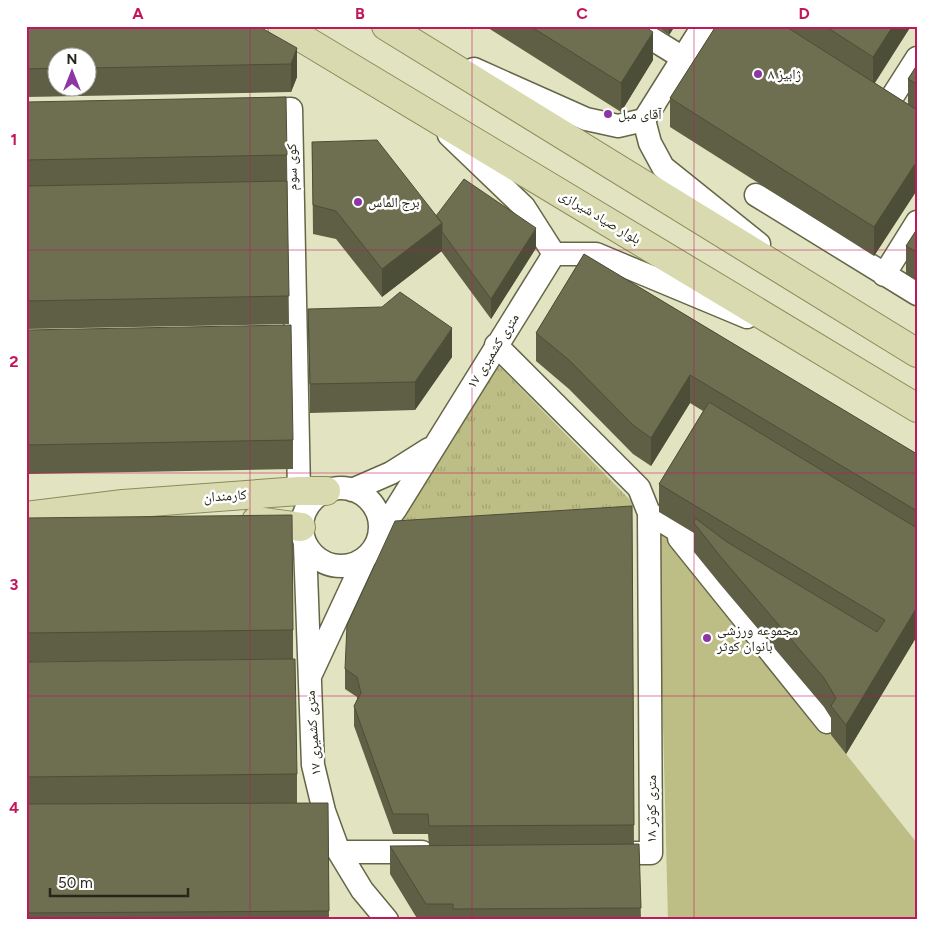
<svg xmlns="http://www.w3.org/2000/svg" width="943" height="946" font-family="Figtree,'Noto Naskh Arabic',sans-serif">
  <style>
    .park { fill: url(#park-tufts) }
    .pitch { fill: #bdbe85 }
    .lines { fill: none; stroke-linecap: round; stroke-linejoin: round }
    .minor-casing { stroke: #656647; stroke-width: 25 }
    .major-casing { stroke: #8a8b59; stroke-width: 30 }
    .minor { stroke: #fff; stroke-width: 22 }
    .major { stroke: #d9dab0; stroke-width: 28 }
    .wall { fill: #5f5f45; fill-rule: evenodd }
    .shaded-wall { fill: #4d4e38 }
    .building { fill: #6e6f50; stroke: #4d4e38 }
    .grid { fill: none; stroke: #c2185b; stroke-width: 1; stroke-opacity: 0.55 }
    .poi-dot { fill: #8e37a4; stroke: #fff; stroke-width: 2 }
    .labels { text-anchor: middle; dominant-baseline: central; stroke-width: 5; stroke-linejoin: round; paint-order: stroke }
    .poi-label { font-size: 14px; fill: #262719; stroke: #fff; text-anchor: start }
    .street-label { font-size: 14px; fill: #262719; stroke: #fff }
    .neatline { fill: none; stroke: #c2185b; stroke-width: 2 }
    .grid-label { font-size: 16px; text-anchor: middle; font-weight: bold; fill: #c2185b }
  </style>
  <defs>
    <pattern id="park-tufts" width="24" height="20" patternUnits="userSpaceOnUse" patternTransform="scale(1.25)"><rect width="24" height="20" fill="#bdbe85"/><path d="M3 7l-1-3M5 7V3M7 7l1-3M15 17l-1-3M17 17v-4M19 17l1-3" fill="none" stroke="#a2a372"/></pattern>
  </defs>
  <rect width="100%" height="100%" fill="#e2e4c1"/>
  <path class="park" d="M498,365L636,506L400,525Z"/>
  <path class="pitch" d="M658,530L677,542L917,843V920H668Z"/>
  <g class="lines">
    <defs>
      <path id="minor" d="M631,26L683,58
        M474,69L586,119L618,126L644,120
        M887,105L917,58
        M257,110L291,109L299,491
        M644,120L650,143L663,167L759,244
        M644,120L703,26
        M449,135L524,207L554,254
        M756,195L917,294
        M554,254H596L747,317
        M884,275L917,222
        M496,345L639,488L649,513L718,556
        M302 527a39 39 0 1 1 78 0a39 39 0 1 1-78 0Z
        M352,490L391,473L429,449
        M380,530L395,510L554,254
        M679,538L827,722
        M305,545L313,765L324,811L339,852L362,890L387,920
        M311,674L365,558
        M339,852H422
        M609,853H651L649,513"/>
      <path id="major" d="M282,26L917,408
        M386,26L917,353
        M26,516L123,504L299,491H326
        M256,521L301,527"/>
    </defs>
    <use href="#minor" class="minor-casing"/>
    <use href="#major" class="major-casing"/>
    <use href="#minor" class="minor"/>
    <use href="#major" class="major"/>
  </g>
  <path class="wall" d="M26,26L297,48V77L291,92L26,97ZM58,58H88V88H58Z
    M485,26H644L653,60L621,112Z
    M656,26H675L669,35Z
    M716,26H911L875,83L908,104V79L917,65V190L874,256L670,127V98Z
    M26,102L287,155L289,324L26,329Z
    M312,142L436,216L536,248L491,319L441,251L382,297L336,239L313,234Z
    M917,229V281L906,274V246Z
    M584,254L917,454V636L846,754L831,735V718L824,707L720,584L694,552V533L659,512V484L703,411L690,403L651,466L633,454L569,389L536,361V333Z
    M308,309L452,357L415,410L310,413Z
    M26,330L293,440V469L26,474Z
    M632,506L634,845L639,844L641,920H418L390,874V846H429L428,834H393L354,726V706L357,699V697L345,689V669Z
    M26,518L293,630V659L26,662Z
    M26,662L297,774V803H256H328L329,920H26Z"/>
  <path class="shaded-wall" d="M669,26H675L669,35Z
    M893,26H911L873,85V57Z
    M653,32V60L621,112V83Z
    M297,48V77L291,92V64Z
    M917,161V190L874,256V227Z
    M442,223V251L382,297V269Z
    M536,228V248L491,319V299Z
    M452,328V357L415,410V382Z
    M690,375V403L651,466V438Z
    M917,607V636L846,754V725Z"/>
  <path class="building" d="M26,26H258L297,48L291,64L88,68V58H58V68L26,69Z
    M530,26H644L653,32L621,83Z
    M716,26H785L917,110V161L874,227L670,98Z
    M825,26H893L873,57Z
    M917,65V84L908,79Z
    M286,97L287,155L26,160V102Z
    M377,140L442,223L382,269L336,211L313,205L312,142Z
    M464,179L536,228L491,299L442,232V223L436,216Z
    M287,181L289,296L26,301V186Z
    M917,229V252L906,246Z
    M584,254L917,454V511L690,375L651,438L633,425L569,360L536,333Z
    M400,292L452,328L415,382L310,384L308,309L382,307Z
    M291,325L293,440L26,445V330Z
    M709,402L917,528V607L846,725L831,706L836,698L824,678L720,556L694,523L695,518L727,542L877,632L885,620L659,484Z
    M632,506L634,825L429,826L428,814H393L354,706L361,693L357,677L345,669L347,625L395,521Z
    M292,515L293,630L26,633V518Z
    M295,659L297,774L26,777V662Z
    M328,803L329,911L26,913V804Z
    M639,844L641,908L453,909V904H426L390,846Z"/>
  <path class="grid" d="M250,26V920M472,26V920M694,26V920M26,250H917M26,473H917M26,696H917"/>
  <g class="poi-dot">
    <circle cx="758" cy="74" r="5"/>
    <circle cx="608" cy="114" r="5"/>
    <circle cx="358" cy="202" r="5"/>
    <circle cx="707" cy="638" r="5"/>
  </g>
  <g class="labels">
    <g class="poi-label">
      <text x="768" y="74">ژابیز ۸</text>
      <text x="618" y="114">آقای مبل</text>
      <text x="368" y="202">برج الماس</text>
      <text x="717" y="630">مجموعه ورزشی<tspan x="717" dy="16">بانوان کوثر</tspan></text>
    </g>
    <g class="street-label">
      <text transform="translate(292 167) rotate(-91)">کوی سوم</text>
      <text transform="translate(600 217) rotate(31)">بلوار صیاد شیرازی</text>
      <text transform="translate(493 351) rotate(-58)">۱۷ متری کشمیری</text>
      <text transform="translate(225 496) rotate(-4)">کارمندان</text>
      <text transform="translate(313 733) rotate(-94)">۱۷ متری کشمیری</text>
      <text transform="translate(651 809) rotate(-90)">۱۸ متری کوثر</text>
    </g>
  </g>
  <rect width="943" height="946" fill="none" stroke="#ffffff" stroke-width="55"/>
  <g transform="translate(72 72)"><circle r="24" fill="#ffffff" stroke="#a8a9a3"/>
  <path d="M0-4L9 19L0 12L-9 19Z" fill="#8e37a4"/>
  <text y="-8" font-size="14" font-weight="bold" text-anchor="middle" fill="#262719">N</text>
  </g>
  <path d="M50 888v8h138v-8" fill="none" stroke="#262719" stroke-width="2.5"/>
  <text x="58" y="888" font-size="15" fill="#262719" stroke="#ffffff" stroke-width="4" paint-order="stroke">50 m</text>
  <rect x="28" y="28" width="888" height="890" class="neatline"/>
  <g class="grid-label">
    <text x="138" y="19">A</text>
    <text x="360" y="19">B</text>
    <text x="582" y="19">C</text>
    <text x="804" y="19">D</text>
    <text x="14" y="145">1</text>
    <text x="14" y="367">2</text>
    <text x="14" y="590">3</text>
    <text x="14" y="813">4</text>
  </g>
</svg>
